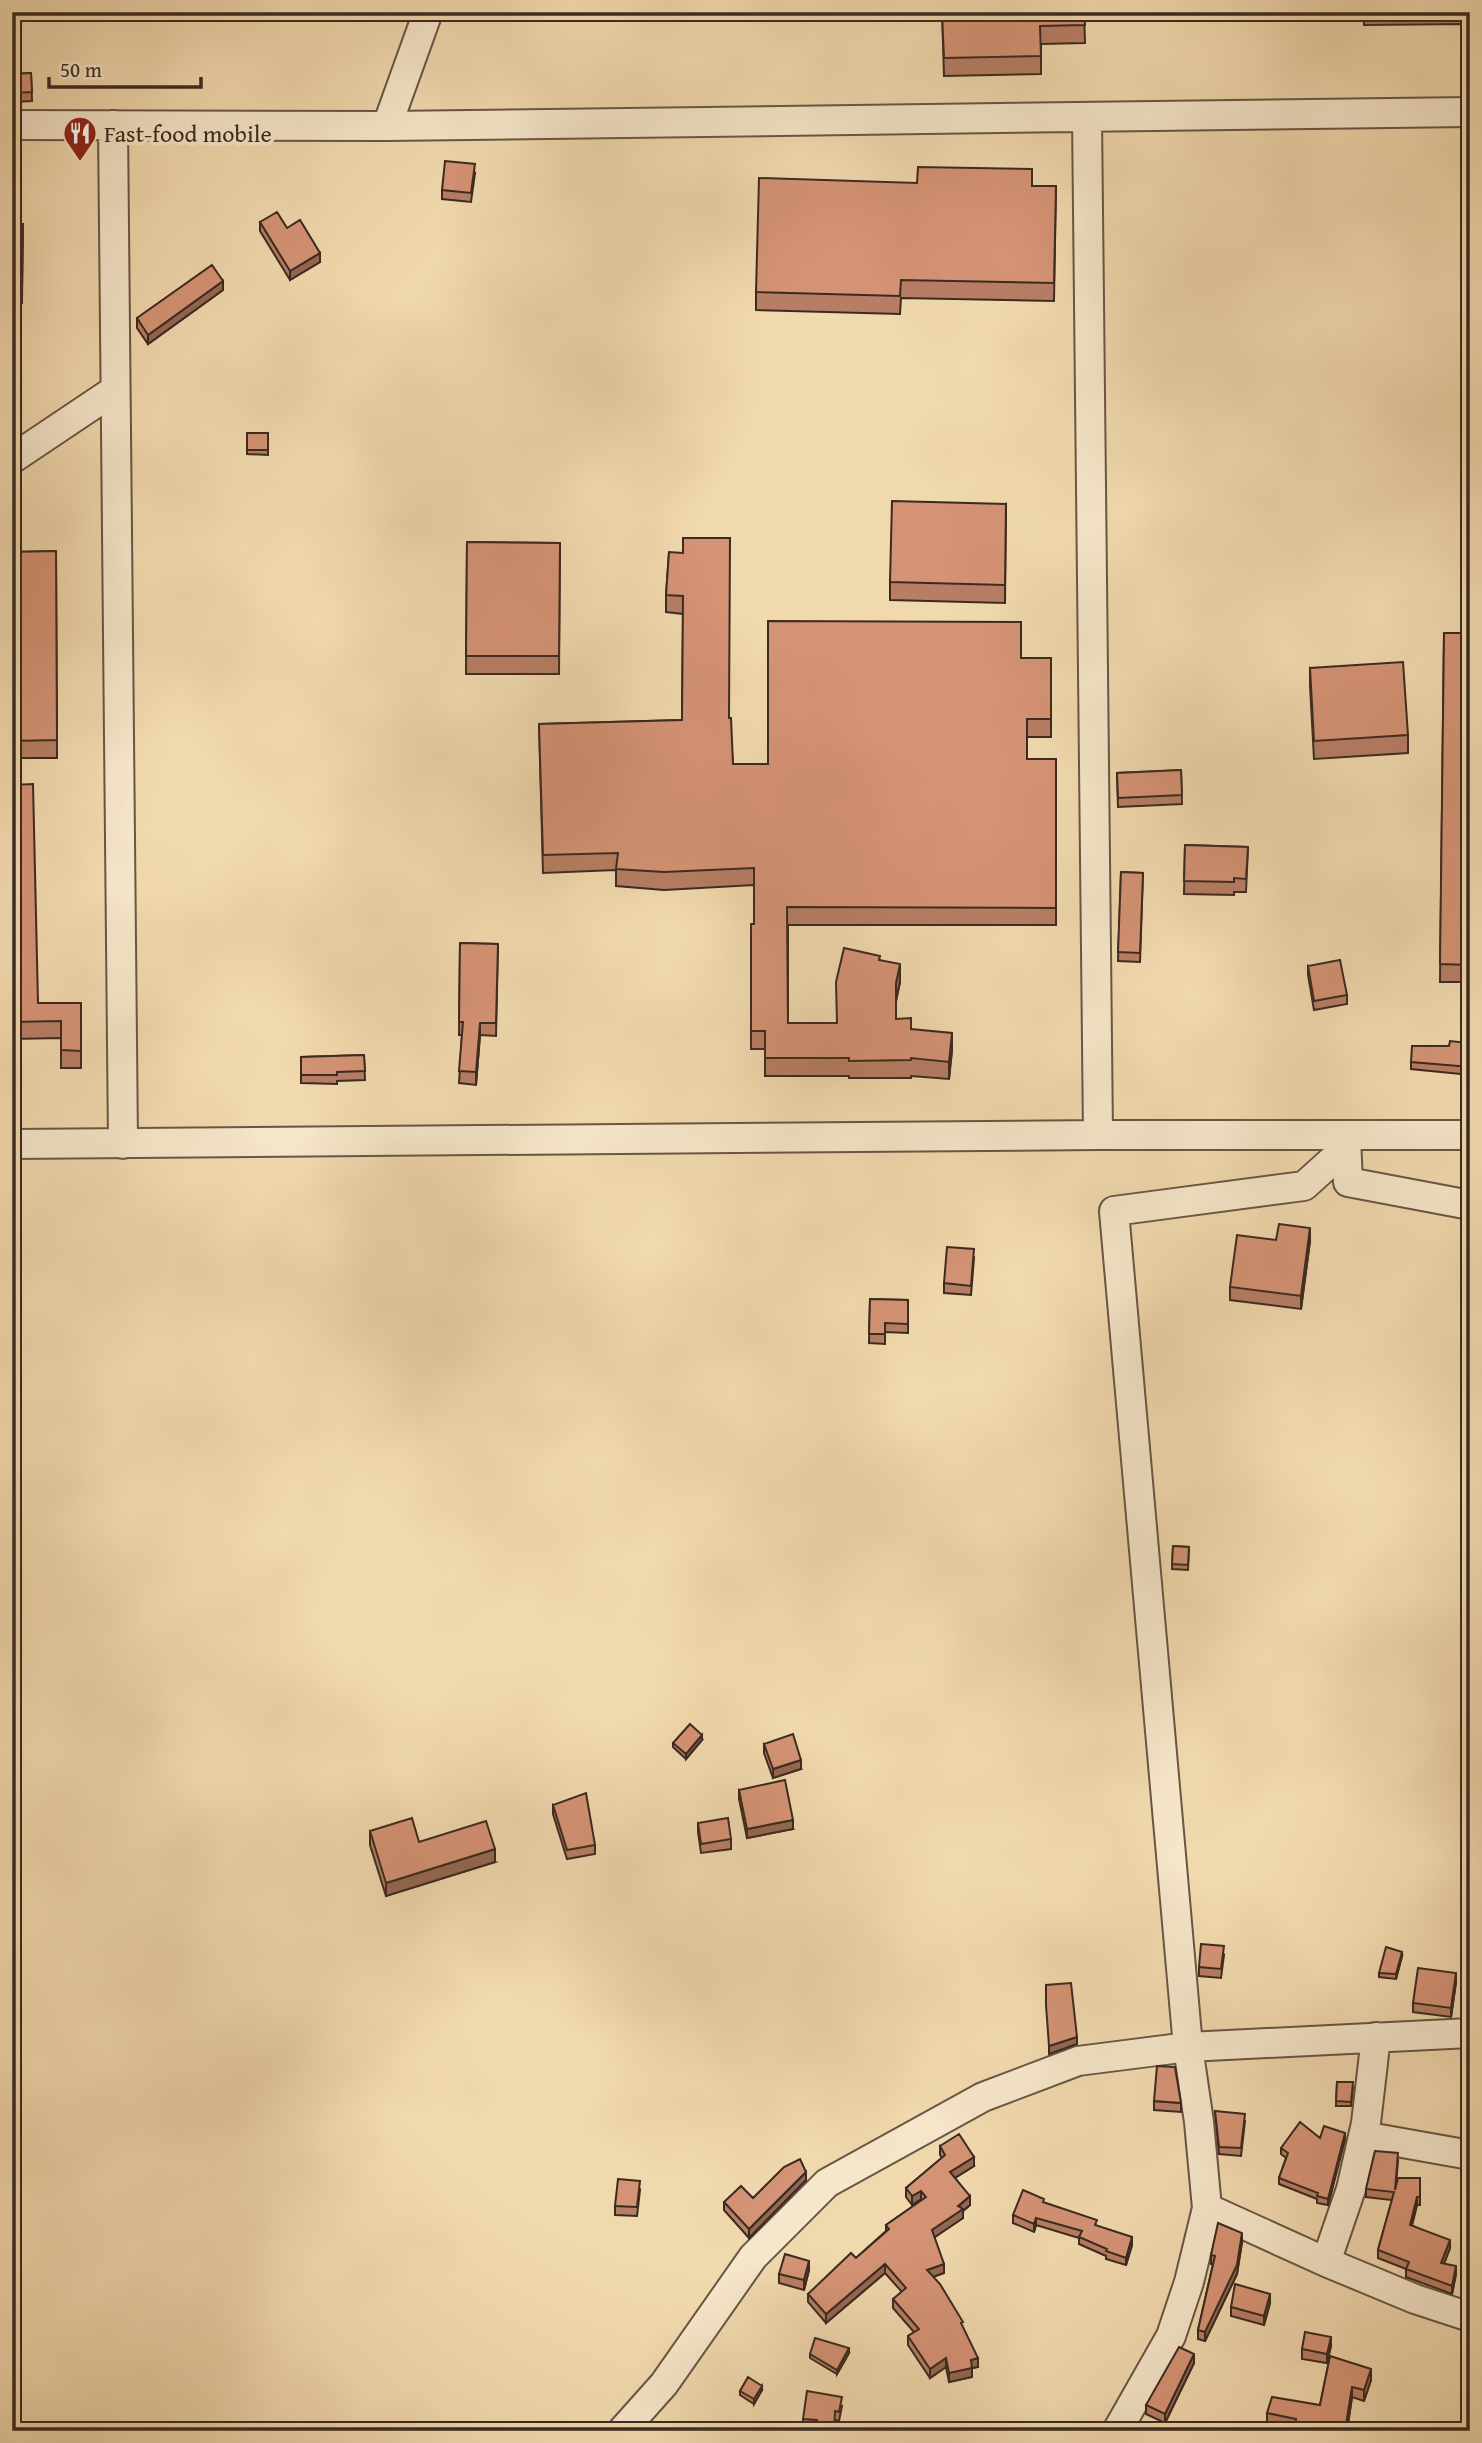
<svg xmlns="http://www.w3.org/2000/svg" width="1482" height="2443" font-family="'Gentium Book Plus',serif">
  <style>
    .lines { fill: none; stroke-linecap: round; stroke-linejoin: round }
    .minor-casing { stroke: #685644; stroke-width: 32 }
    .minor { stroke: #f6e6ca; stroke-width: 28 }
    .wall { fill: #b77e65; stroke: #3b2a20; stroke-width: 2 }
    .shaded-wall { fill: #956752; stroke: #3b2a20; stroke-width: 2 }
    .building { fill: #d59375; stroke: #3b2a20; stroke-width: 2 }
    .labels { text-anchor: middle; dominant-baseline: central; stroke-width: 7; stroke-linejoin: round; paint-order: stroke }
    .poi-label { font-size: 24px; fill: #3b2a20; stroke: #f6e6ca; text-anchor: start }
  </style>
  <rect width="100%" height="100%" fill="#f1d9ae"/>
  <filter id="stains"><feTurbulence type="fractalNoise" baseFrequency=".00286" numOctaves="4"/><feColorMatrix values="0 0 0 0 .2 0 0 0 0 .09 0 0 0 0 .02 0 0 0 .5 -.17"/></filter>
  <radialGradient id="worn" r=".72"><stop offset=".6" stop-color="#630" stop-opacity="0"/><stop offset="1" stop-color="#630" stop-opacity=".3"/></radialGradient>
  <g class="lines">
    <defs>
      <path id="minor" d="M1087,117L1098,1135
        M12,125L387,126L1470,112
        M113,125L123,1144
        M387,126L428,12
        M12,459L115,390
        M1346,1138L1348,1182L1470,1205
        M12,1144L1098,1135H1470
        M1363,2136L1470,2155
        M1207,2208L1326,2262L1415,2299L1470,2317
        M1326,2262L1351,2189L1366,2123L1376,2037
        M622,2431L664,2384L753,2257L827,2183L983,2097L1078,2061L1188,2047L1470,2033
        M1117,2431L1171,2336L1189,2282L1207,2208L1199,2122L1188,2047L1114,1211L1304,1186L1335,1158L1345,1135"/>
    </defs>
    <use href="#minor" class="minor-casing"/>
    <use href="#minor" class="minor"/>
  </g>
  <path class="wall" d="M12,12H21V42H12Z
    M942,12H1084L1085,43L1041,44V74L944,76Z
    M1364,12H1470V54H1467L1466,24L1364,25Z
    M31,73L32,101L12,102V74Z
    M475,173L471,202L442,199V190Z
    M1032,186H1056L1054,301L901,298L900,314L756,310V292Z
    M260,222L287,228L320,262L290,280L260,231Z
    M12,224H23L22,303H12Z
    M223,290L148,344L137,328V318Z
    M1470,341V566L1463,565Z
    M247,433H268V455L247,454Z
    M1006,504L1005,603L890,600V582Z
    M467,542L560,543L559,674H466Z
    M56,551L57,758H12V552Z
    M669,552L729,718L733,764H768L1021,658H1051V737H1027V759H1056V925H788V1023H837L880,960L900,982L896,1001V1019L911,1029L952,1050L949,1079L911,1076V1078H849V1076H765V1049H751V924H754V885L664,890L616,886V870L543,873L539,724L682,720L683,614L666,612V595Z
    M1444,633H1470V982H1440Z
    M1310,668L1408,735V753L1314,759L1310,686Z
    M1181,770L1182,804L1118,807L1117,773Z
    M12,785L38,1003H81V1068H61V1038L12,1039Z
    M1185,845L1248,847L1246,892H1234V895L1184,894Z
    M1121,872L1143,873L1140,962L1118,961Z
    M460,943L498,944L496,1036L480,1035L476,1085L459,1083L462,1035H459Z
    M1308,966L1347,995V1004L1314,1010L1308,975Z
    M1470,1025V1075L1411,1069V1062L1449,1046L1468,1043Z
    M364,1055L365,1080L337,1081V1084L301,1083V1057Z
    M1276,1240L1310,1241L1301,1309L1230,1300V1287Z
    M974,1258L971,1295L944,1293V1283Z
    M870,1299L908,1300V1333L885,1332V1344L869,1343Z
    M1173,1546L1189,1547L1188,1570L1172,1569Z
    M702,1740L686,1759L673,1747V1743Z
    M764,1744L801,1769L773,1778L764,1753Z
    M739,1790L793,1829L747,1838L739,1799Z
    M553,1805L595,1845V1854L567,1859L553,1814Z
    M698,1823L731,1839V1849L701,1853L698,1832Z
    M370,1831L419,1842L495,1862L386,1896L370,1845Z
    M1224,1955L1221,1978L1199,1976V1967Z
    M1402,1956L1396,1979L1379,1977V1973Z
    M1456,1982L1451,2017L1413,2012V2003Z
    M1337,2082L1353,2087L1351,2106H1336Z
    M1154,2101L1181,2103V2112L1154,2110Z
    M1215,2111L1245,2121L1241,2156L1219,2154Z
    M1320,2138L1345,2139L1328,2205L1317,2203V2199L1279,2184V2178L1286,2158L1281,2154V2148Z
    M940,2146L974,2166L955,2178L970,2205L963,2211V2218L934,2237L944,2273L933,2277L963,2329L978,2367L972,2368V2377L949,2382L946,2367L930,2378L908,2345V2336L914,2332L893,2308V2299L902,2292L885,2273L826,2323L808,2302V2294L856,2258L886,2231V2225L922,2200L921,2199L912,2205L906,2197V2188L942,2158L940,2155Z
    M1398,2161L1396,2185L1420,2178V2205H1417L1412,2225L1450,2248L1444,2264L1456,2274L1452,2294L1406,2277V2269L1378,2258V2250L1392,2200L1366,2197V2189Z
    M806,2180L749,2238L724,2210V2202L753,2198Z
    M640,2190L637,2216L615,2215V2206Z
    M1044,2203L1097,2226L1132,2245L1126,2265L1106,2259V2256L1079,2244V2238L1036,2225L1034,2232L1013,2223V2215Z
    M1242,2242L1237,2274L1205,2341L1198,2339V2330L1213,2264H1211V2255Z
    M809,2270L804,2290L779,2283V2274Z
    M1270,2303L1264,2325L1231,2316V2307Z
    M1331,2346L1327,2363L1302,2359V2349Z
    M849,2353L837,2374L810,2358V2354Z
    M1330,2356L1371,2380L1364,2401L1352,2397L1347,2431H1295L1267,2424V2413L1320,2405Z
    M1194,2363L1165,2423L1146,2414V2405Z
    M762,2390L754,2404L740,2395V2391Z
    M842,2406L839,2421L835,2420V2431H816V2429L803,2428V2419Z"/>
  <path class="shaded-wall" d="M320,253V262L290,280V271Z
    M223,281V290L148,344V335Z
    M900,964V982L896,1001V983Z
    M480,1023V1035L476,1085V1072Z
    M952,1033V1050L949,1079V1062Z
    M1310,1228V1241L1301,1309V1296Z
    M702,1735V1740L686,1759V1754Z
    M801,1760V1769L773,1778V1769Z
    M793,1820V1829L747,1838V1829Z
    M495,1849V1862L386,1896V1883Z
    M1402,1952V1956L1396,1979V1974Z
    M1456,1973V1982L1451,2017V2008Z
    M1077,2037V2044L1049,2054V2046Z
    M1345,2133V2139L1328,2205V2199Z
    M974,2157V2166L950,2181V2172Z
    M806,2172V2180L749,2238V2229Z
    M921,2191V2199L912,2205V2196Z
    M970,2196V2205L963,2211V2218L932,2239V2230Z
    M1417,2197V2205L1410,2233V2225Z
    M1036,2218V2225L1034,2232V2224Z
    M1242,2233V2242L1237,2274L1205,2341V2332Z
    M1132,2237V2245L1126,2265V2258Z
    M1450,2240V2248L1441,2271V2263Z
    M809,2261V2270L804,2290V2280Z
    M885,2264V2273L826,2323V2314Z
    M944,2264V2273L927,2279V2270Z
    M1456,2266V2274L1452,2294V2286Z
    M1270,2294V2303L1264,2325V2316Z
    M1331,2337V2346L1327,2363V2354Z
    M849,2348V2353L837,2374V2370Z
    M1194,2354V2363L1165,2423V2414Z
    M946,2358V2367L930,2378V2369Z
    M978,2358V2367L972,2368V2377L949,2382V2373L971,2360Z
    M1371,2369V2380L1364,2401V2390Z
    M762,2386V2390L754,2404V2399Z
    M1352,2387V2397L1347,2431H1345Z"/>
  <path class="building" d="M12,12H21V29H12Z
    M942,12H1084L1085,25L1040,26L1041,56L944,58Z
    M1466,12H1470V37H1467Z
    M31,73L32,92L12,93V74Z
    M445,161L475,164L471,193L442,190Z
    M918,167L1032,169V186H1056L1054,283L901,280L900,296L756,292L759,178L917,183Z
    M277,212L287,228L300,220L320,253L290,271L260,222Z
    M12,224H23L22,287H12Z
    M212,265L223,281L148,335L137,318Z
    M1470,341V552H1463Z
    M247,433H268V450H247Z
    M892,501L1006,504L1005,585L890,582Z
    M683,538H730L729,718H731L733,764H768V621L1021,622V658H1051V719H1027V759H1056V908L787,907L788,1023H837L836,982L844,948L880,956L879,960L900,964L896,983V1019L911,1018V1029L952,1033L949,1062L911,1058V1060L849,1061V1058H765V1031H751V924H754V868L664,872L616,869L618,853L543,855L539,724L682,720L683,596L666,595L669,552L683,553Z
    M467,542L560,543L559,656H466Z
    M56,551L57,740L12,741V552Z
    M1444,633H1470V965L1440,964Z
    M1403,662L1408,735L1314,741L1310,668Z
    M1181,770L1182,795L1118,798L1117,773Z
    M33,784L38,1003H81V1051L61,1050V1021L12,1022V785Z
    M1185,845L1248,847L1246,879L1234,878V882L1184,881Z
    M1121,872L1143,873L1140,953L1118,952Z
    M460,943L498,944L496,1023H480L476,1072L459,1071L463,1022H459Z
    M1340,960L1347,995L1314,1001L1308,966Z
    M1469,1025L1470,1067L1411,1062L1412,1046H1449L1450,1041L1468,1043Z
    M364,1055L365,1071L337,1072V1075H301V1057Z
    M1279,1224L1310,1228L1301,1296L1230,1287L1237,1235L1276,1240Z
    M947,1247L974,1249L971,1286L944,1283Z
    M870,1299L908,1300V1324L885,1323V1334H869Z
    M1173,1546L1189,1547L1188,1565L1172,1564Z
    M690,1724L702,1735L686,1754L673,1743Z
    M793,1734L801,1760L773,1769L764,1744Z
    M785,1780L793,1820L747,1829L739,1790Z
    M586,1793L595,1845L567,1850L553,1805Z
    M412,1818L419,1842L486,1821L495,1849L386,1883L370,1831Z
    M728,1818L731,1839L701,1844L698,1823Z
    M1201,1944L1224,1946L1221,1969L1199,1967Z
    M1386,1947L1402,1952L1396,1974L1379,1973Z
    M1418,1968L1456,1973L1451,2008L1413,2003Z
    M1071,1983L1077,2037L1049,2046L1046,2005V1985Z
    M1157,2066L1175,2067L1181,2103L1154,2101Z
    M1337,2082H1353L1351,2102L1336,2101Z
    M1215,2111L1245,2114L1241,2148L1219,2147Z
    M1300,2122L1320,2138L1324,2126L1345,2133L1328,2199L1317,2196L1318,2193L1279,2178L1288,2153L1281,2148Z
    M959,2134L974,2157L950,2172L970,2196L958,2206L963,2209L932,2230L944,2264L927,2270L940,2284L963,2322L961,2323L978,2358L971,2360L972,2368L949,2373L946,2358L930,2369L908,2336L919,2329L893,2299L906,2288L885,2264L826,2314L808,2294L851,2253L856,2258L889,2229L886,2225L926,2197L921,2191L912,2196L906,2188L945,2155L940,2146Z
    M1375,2151L1398,2153L1395,2190L1398,2178H1420V2197H1417L1410,2225L1450,2240L1441,2263L1456,2266L1452,2286L1406,2269L1409,2262L1378,2250L1394,2192L1366,2189Z
    M800,2159L806,2172L749,2229L724,2202L741,2186L753,2198L784,2167Z
    M618,2179L640,2181L637,2207L615,2206Z
    M1023,2190L1044,2199L1043,2202L1097,2220L1095,2225L1132,2237L1126,2258L1106,2251L1107,2249L1079,2237L1082,2231L1036,2218L1034,2224L1013,2215Z
    M1218,2223L1242,2233L1237,2265L1205,2332L1198,2330L1215,2256L1211,2255Z
    M785,2254L809,2261L804,2280L779,2274Z
    M1235,2284L1270,2294L1264,2316L1231,2307Z
    M1305,2332L1331,2337L1327,2354L1302,2349Z
    M815,2338L849,2348L837,2370L810,2354Z
    M1179,2347L1194,2354L1165,2414L1146,2405Z
    M1330,2356L1371,2369L1364,2390L1352,2387L1345,2431H1297L1299,2426L1295,2425L1296,2419L1267,2413L1272,2397L1320,2405Z
    M748,2377L762,2386L754,2399L740,2391Z
    M807,2391L842,2397L839,2412L835,2411L834,2431H816L817,2420L803,2419Z
    M731,2422L739,2431H721Z
    M922,2425L944,2429V2431H921Z"/>
  <defs>
    <symbol id="restaurant-pin" viewBox="-11 -11 22 30"><path d="M0 17L-7.5 6A9.5 9.5 0 1 1 7.5 6Z" fill="#8f2418" stroke="#f6e6ca"/><path d="M-5-6h1v4h1v-4h1v4h1v-4h1v5L-1.5 .5V6h-2V.5L-5-1ZM5-6V6H3V1.5H1.5Q1.5-4 5-6Z" fill="#fff"/></symbol>
  </defs>
  <g fill-rule="evenodd">
    <use href="#restaurant-pin" x="61" y="114" width="38" height="52"/>
  </g>
  <g class="labels">
    <g class="poi-label">
      <text x="104" y="133">Fast-food mobile</text>
    </g>
  </g>
  <rect width="1482" height="2443" fill="none" stroke="#f1d9ae" stroke-width="42"/>
  <rect x="14" y="14" width="1454" height="2415" fill="none" stroke="#3b2a20" stroke-width="3.5"/>
  <rect x="21" y="21" width="1440" height="2401" fill="none" stroke="#3b2a20" stroke-width="2"/>
  <path d="M49 77v10h152v-10" fill="none" stroke="#3b2a20" stroke-width="3.5"/>
  <text x="60" y="77" font-size="21" fill="#3b2a20" stroke="#f6e6ca" stroke-width="5" paint-order="stroke">50 m</text>
  <rect width="100%" height="100%" filter="url(#stains)"/>
  <rect width="100%" height="100%" fill="url(#worn)"/>
</svg>
